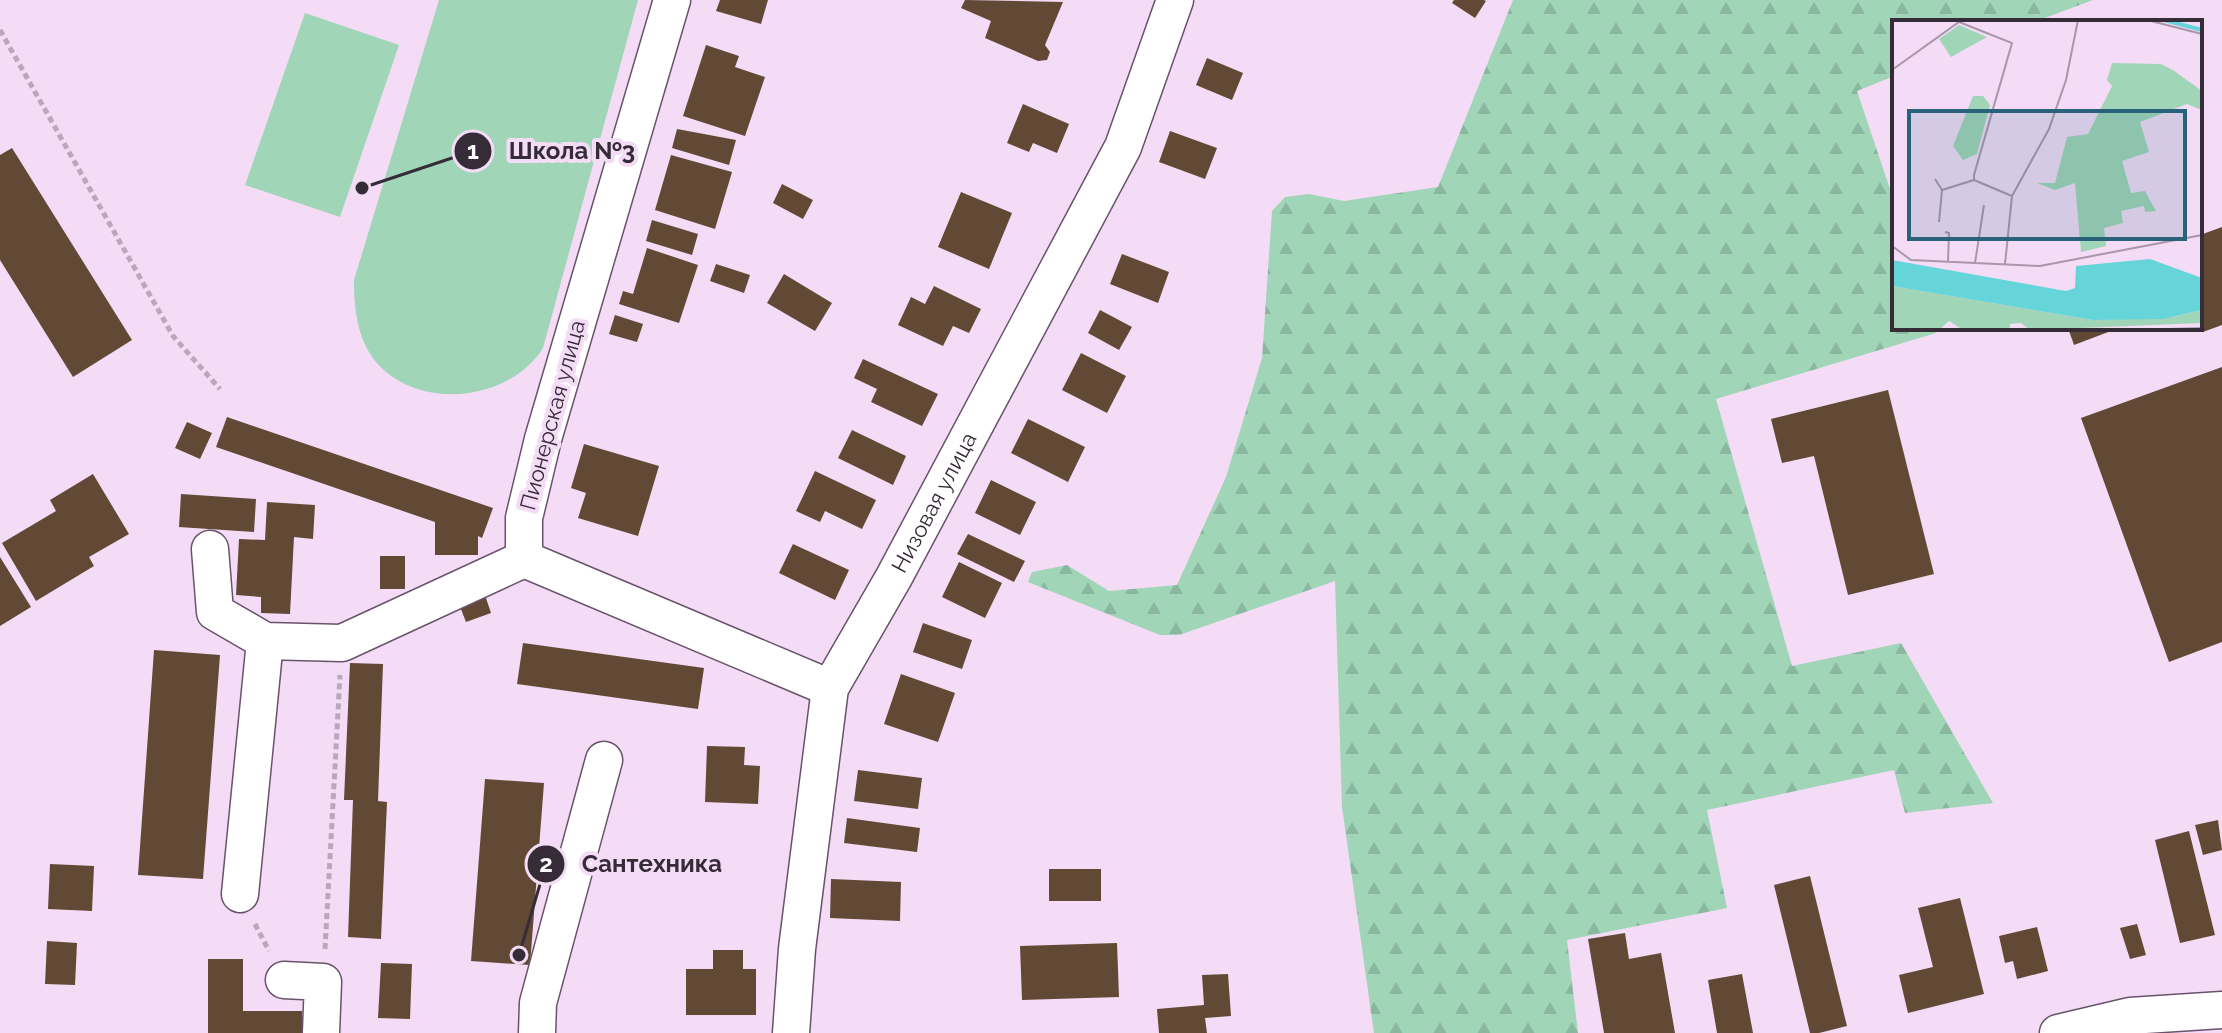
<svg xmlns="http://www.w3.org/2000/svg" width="2222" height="1033" font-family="Raleway,sans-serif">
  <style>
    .forest { fill: url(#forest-firs) }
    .pitch { fill: #a0d5b8 }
    .building { fill: #614936 }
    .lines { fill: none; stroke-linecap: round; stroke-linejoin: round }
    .minor-casing { stroke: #68536a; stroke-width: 39 }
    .path { stroke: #baa7bc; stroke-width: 5; stroke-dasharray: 6 4; stroke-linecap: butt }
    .minor { stroke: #fff; stroke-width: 36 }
    .labels { text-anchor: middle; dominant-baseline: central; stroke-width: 8; stroke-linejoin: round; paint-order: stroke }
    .street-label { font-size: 22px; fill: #362c37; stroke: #f4dcf6 }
    .inset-river { fill: none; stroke: #65d5da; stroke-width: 4 }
    .inset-road { fill: none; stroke: #a896aa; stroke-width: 2 }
    .view { fill: #28637b; fill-opacity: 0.15; stroke: #28637b; stroke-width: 4 }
    .inset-edge { fill: none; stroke: #362c37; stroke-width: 4 }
    .leader { fill: none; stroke: #362c37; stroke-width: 3 }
    .callout-dot { fill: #362c37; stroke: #f4dcf6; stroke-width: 3 }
    .mark-label { font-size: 24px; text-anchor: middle; font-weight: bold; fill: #fff }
    .callout-label { font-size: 24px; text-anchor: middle; font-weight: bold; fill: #362c37; stroke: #f4dcf6; stroke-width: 8; stroke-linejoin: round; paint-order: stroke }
  </style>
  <defs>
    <pattern id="forest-firs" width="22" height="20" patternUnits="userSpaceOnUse" patternTransform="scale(2)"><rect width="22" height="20" fill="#a0d5b8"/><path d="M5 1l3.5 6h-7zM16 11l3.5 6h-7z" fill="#8ab79f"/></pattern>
  </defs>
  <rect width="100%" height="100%" fill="#f4dcf6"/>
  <path class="forest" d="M1513,0H2093L2034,22H1894V76L1857,91L1894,201V328H1934L1936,333L1716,399L1792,666L1901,643L1993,803L1905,813L1894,770L1707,810L1727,908L1567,940L1578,1033H1374L1342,807L1335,581L1179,635H1160L1028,582L1032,572L1067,565L1109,591L1177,585L1226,477L1262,358L1272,211L1285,197L1309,194L1344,201L1438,187Z"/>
  <path class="pitch" d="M439,0H638L543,348C510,401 419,412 376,362C357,339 354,308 354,280Z
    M305,13L399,45L340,217L245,185Z"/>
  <path class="building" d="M720,0H768L761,24L716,11Z
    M965,0L1063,2L1045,45L1050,52L1047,60L1038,61L985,38L991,21L961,8Z
    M1454,0H1484L1486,1L1475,18L1452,3Z
    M706,45L739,56L735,67L765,77L745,136L683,116Z
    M1207,58L1243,73L1232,100L1196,85Z
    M1023,104L1069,124L1057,153L1033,143L1029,152L1007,143Z
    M677,129L736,140L729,165L672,148Z
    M1170,131L1217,148L1205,179L1159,162Z
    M12,148L132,340L73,377L0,260V155Z
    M671,155L732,172L715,229L655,210Z
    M782,184L813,200L803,219L773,203Z
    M961,192L1012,213L989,269L938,247Z
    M652,220L698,234L692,255L646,241Z
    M2222,227V325L2203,332L2200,235Z
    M647,248L698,265L679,323L619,304L623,291L633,294Z
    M1122,254L1169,272L1158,303L1110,284Z
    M716,264L750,275L744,293L710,281Z
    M784,274L832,303L815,331L767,303Z
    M934,286L981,309L969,333L953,326L943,346L898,325L911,297L925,304Z
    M1100,310L1132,327L1119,350L1088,333Z
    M615,315L643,324L637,342L609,334Z
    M2068,328H2119L2074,345Z
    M1081,353L1126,376L1107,413L1062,390Z
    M863,359L938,394L922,426L871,402L877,389L854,378Z
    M2222,367V642L2169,662L2081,418Z
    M1888,390L1934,574L1848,595L1814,456L1782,463L1771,419Z
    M227,417L493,508L482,538L478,536V555H435V522L216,447Z
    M1028,419L1085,447L1068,482L1011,453Z
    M187,422L212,433L200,459L175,448Z
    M852,430L906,456L893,485L838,458Z
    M584,444L659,466L638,536L578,518L586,493L571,488Z
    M815,471L876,500L862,529L825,511L820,522L796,511Z
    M93,474L129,534L89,557L94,566L36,601L2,543L56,511L50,500Z
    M991,480L1036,502L1020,535L975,513Z
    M181,494L256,499L254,532L179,527Z
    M267,502L315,505L313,539L294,537L290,614L261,613V597L236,595L239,539L265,540Z
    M968,534L1025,561L1014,582L957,554Z
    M793,544L849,570L835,600L779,573Z
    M380,556H405V589H380Z
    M0,557L31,607L0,626Z
    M959,562L1002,583L985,618L942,597Z
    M485,595L491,613L466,622L459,604Z
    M923,623L972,640L962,669L913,652Z
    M523,643L704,668L698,709L517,684Z
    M154,650L220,655L203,879L138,875Z
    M350,663L383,664L378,801L387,802L381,939L348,937L353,800H344Z
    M901,674L955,693L938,742L884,724Z
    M707,746L745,747L744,765L760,766L758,804L705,802Z
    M858,770L922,778L918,809L854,801Z
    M485,779L544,783L530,965L471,961Z
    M847,818L920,828L917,852L844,843Z
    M2218,820L2222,850L2203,855L2195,825Z
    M2189,831L2215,935L2180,943L2155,840Z
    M50,864L94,866L92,911L48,909Z
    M1049,869H1101V901H1049Z
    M1810,876L1847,1026L1819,1033H1810L1774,885Z
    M831,879L901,882L900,921L830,918Z
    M1960,898L1984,994L1908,1013L1899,975L1933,967L1918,908Z
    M2137,924L2146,955L2130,959L2120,928Z
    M2037,927L2048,971L2017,979L2013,961L2005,963L1999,936Z
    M1625,933L1629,959L1661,953L1675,1033H1604L1588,939Z
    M47,941L77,943L75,985L45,984Z
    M1117,943L1119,997L1022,1000L1020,946Z
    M713,950H743V969H756V1015H686V969H713Z
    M208,959H243V1011H302V1033H208Z
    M381,963L412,964L410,1019L378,1018Z
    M1228,974L1231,1016L1205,1018L1207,1033H1159L1157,1009L1204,1005L1202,975Z
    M1742,974L1753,1033H1717L1708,980Z"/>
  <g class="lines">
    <defs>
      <g id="minor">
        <path d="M672,0L543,439L524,518V559L830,688"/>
        <path d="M210,549L215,612L265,641L342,643L524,559"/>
        <path d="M240,894L265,641"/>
        <path d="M284,980L323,982L321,1033"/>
        <path d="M537,1033L538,1003L604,760"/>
        <path id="s1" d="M791,1033L797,949L830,688L894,577L1123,147L1175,0"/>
        <path d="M2058,1033L2130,1016L2222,1010"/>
      </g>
    </defs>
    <use href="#minor" class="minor-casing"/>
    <path class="path" d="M0,30L173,336L220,389
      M255,924L269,951
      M325,949L340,675"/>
    <use href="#minor" class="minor"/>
  </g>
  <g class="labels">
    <g class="street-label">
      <text transform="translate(552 415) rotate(-75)">Пионерская улица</text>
      <text stroke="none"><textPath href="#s1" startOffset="560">Низовая улица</textPath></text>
    </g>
  </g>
  <g transform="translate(1892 20)">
    <rect width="310" height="310" fill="#f4dcf6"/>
    <path d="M67,5L95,17L59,37L47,19Z" fill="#a0d5b8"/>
    <path d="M220,43L269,44L281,50L310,71V90L295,84L248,102L257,132L230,141L239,173L253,171L264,191L253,192L252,186L229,191L231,203L212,208L214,226L189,232L183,163L163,170L145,163H163L175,117L196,114L220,66L215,60ZM0,266L201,300L281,297L310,290V303L138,310L129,303L118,304V310H71L57,301L47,310H0Z" fill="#a0d5b8"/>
    <path d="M81,76H91L98,85L85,134L71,140L61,126Z" fill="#a0d5b8"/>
    <path d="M258,239L310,258V290L271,299L201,300L0,266V240L174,271L183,268L184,246Z" fill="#65d5da"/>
    <path class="inset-river" d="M272,0L310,10"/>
    <path class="inset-road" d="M255,0L310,14M0,50L67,2L120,23L82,155V160L120,176M43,159L50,170L82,160M47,202L50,170M53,212L57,213L56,242M0,226L19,240L148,246L310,215M83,243L92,185M113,244L120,176L157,109L174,60L186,0M238,310L310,308"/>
    <path class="view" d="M17,91H293V219H17Z"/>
    <rect width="310" height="310" class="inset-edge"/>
  </g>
  <path class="leader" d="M362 188L473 151M519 955L546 864"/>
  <g class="callout-dot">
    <circle cx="362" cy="188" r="8"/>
    <circle cx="519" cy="955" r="8"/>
    <circle cx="473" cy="151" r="20"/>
    <circle cx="546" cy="864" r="20"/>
  </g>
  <g class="mark-label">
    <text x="473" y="159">1</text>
    <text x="546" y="872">2</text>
  </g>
  <g class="callout-label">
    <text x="572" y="159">Школа №3</text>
    <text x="652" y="872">Сантехника</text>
  </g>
</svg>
